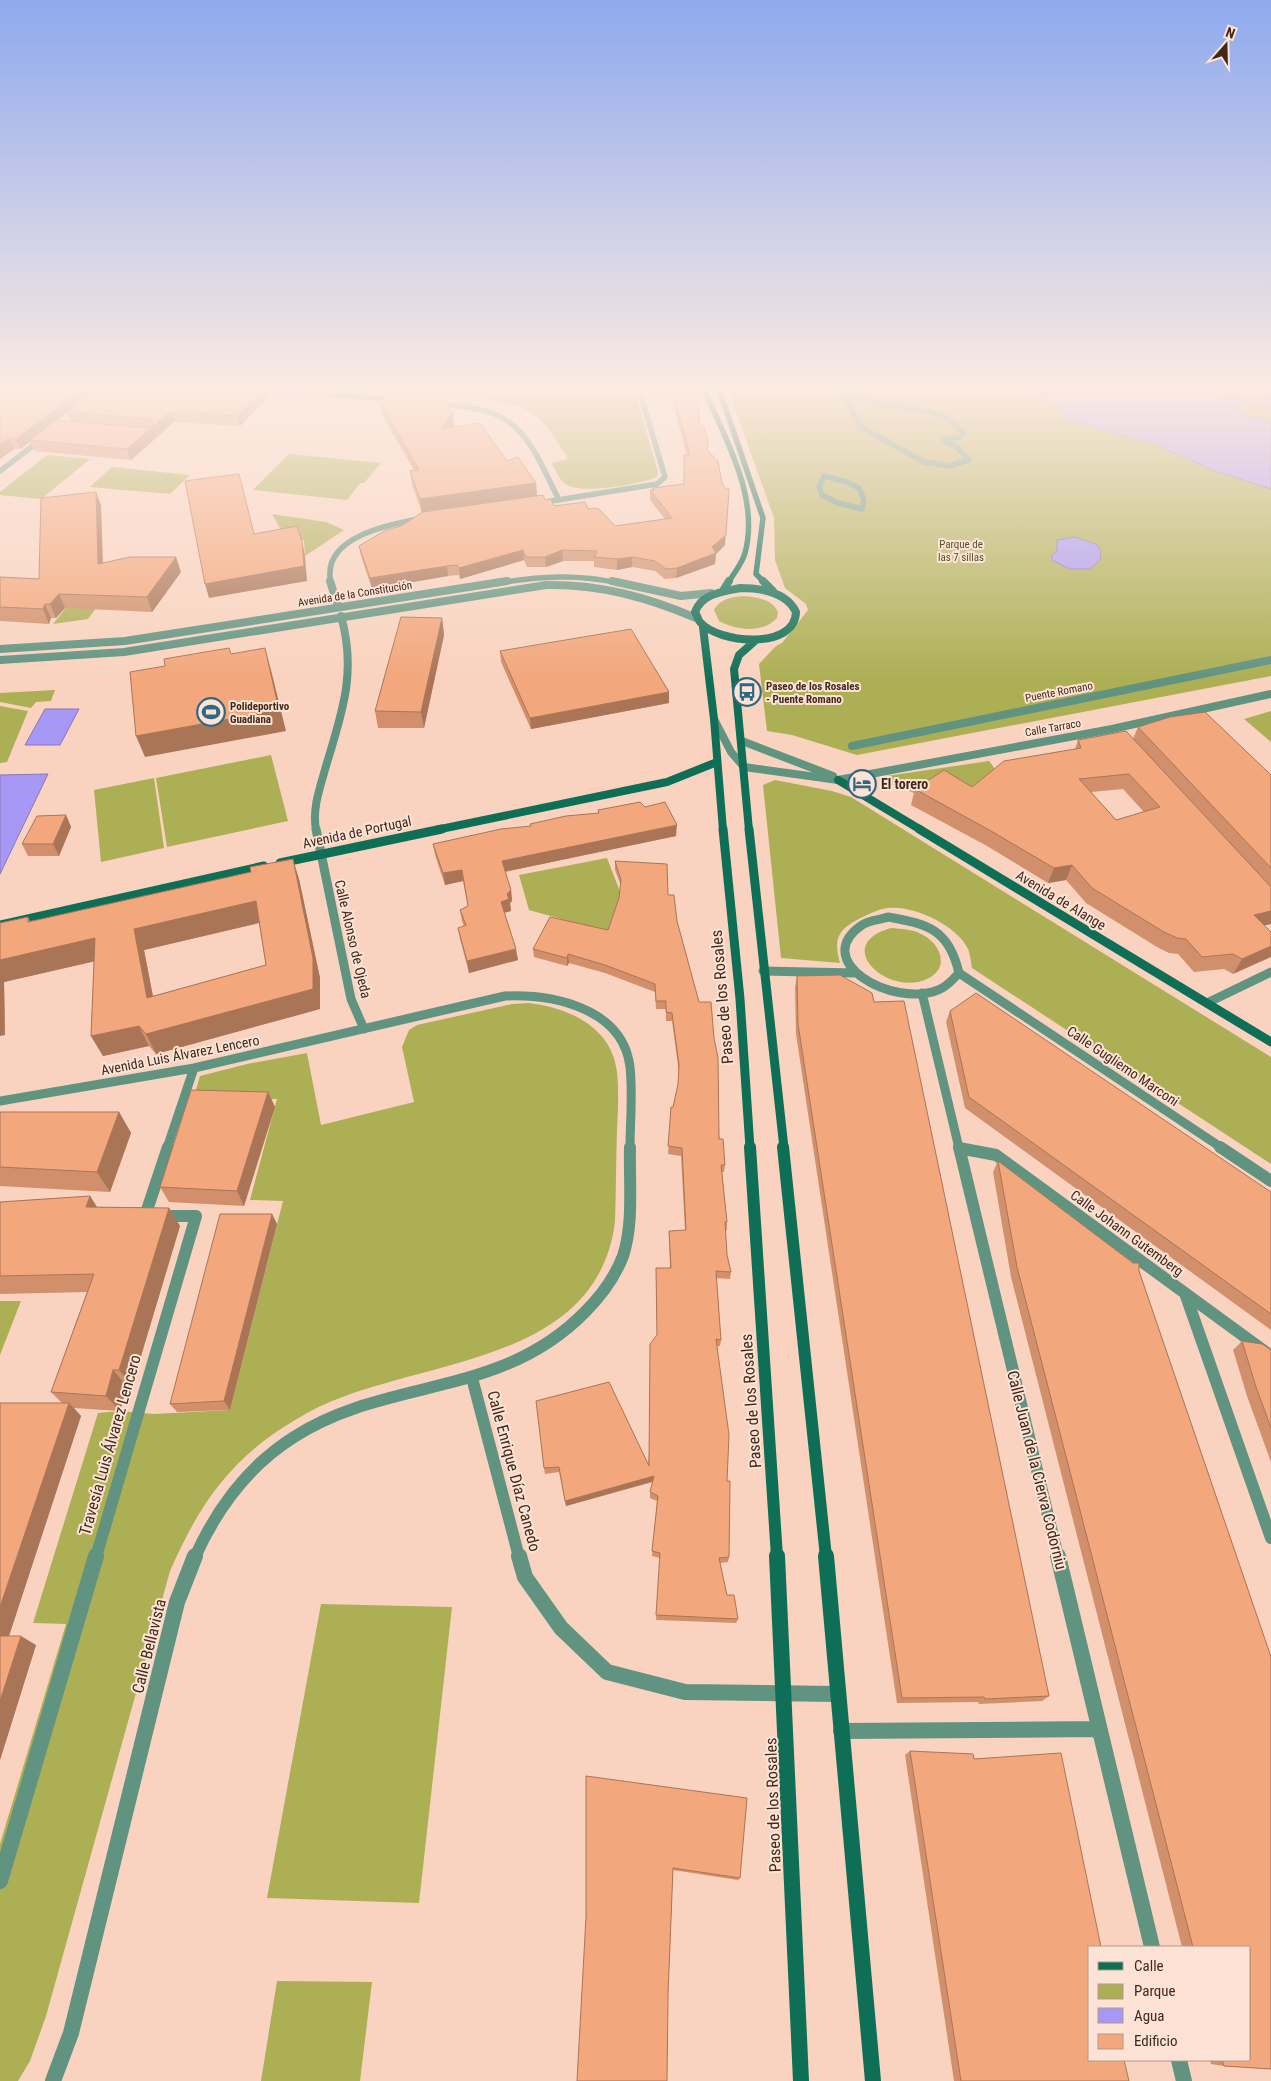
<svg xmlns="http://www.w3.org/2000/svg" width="1271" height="2081" font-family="'Roboto Condensed',sans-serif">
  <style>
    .green { fill: #adaf55 }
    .water { fill: #a798f6; stroke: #8877b4 }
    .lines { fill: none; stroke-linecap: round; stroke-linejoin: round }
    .street-far4 { stroke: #619381; stroke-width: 5.5 }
    .street-far3 { stroke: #619381; stroke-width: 8 }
    .street-far2 { stroke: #619381; stroke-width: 9 }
    .street-far1 { stroke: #619381; stroke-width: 12 }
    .street { stroke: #619381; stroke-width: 16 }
    .secondary-far4 { stroke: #0f6f56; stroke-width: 5.5 }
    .secondary-far3 { stroke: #0f6f56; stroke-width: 8 }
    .secondary-far2 { stroke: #0f6f56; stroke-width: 9 }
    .secondary-far1 { stroke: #0f6f56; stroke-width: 12 }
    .secondary { stroke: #0f6f56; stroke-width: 16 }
    .wall { fill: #d1906b; fill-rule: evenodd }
    .shaded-wall { fill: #aa7557 }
    .building { fill: #f3a77c; stroke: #aa7557; fill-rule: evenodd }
    .labels { text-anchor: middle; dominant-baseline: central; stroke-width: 4; stroke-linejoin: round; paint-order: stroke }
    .far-park-label { font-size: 11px; fill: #545528; stroke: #fde3d5 }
    .far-street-label { font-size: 11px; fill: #40291b; stroke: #fde3d5 }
    .far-poi-label { font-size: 11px; font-weight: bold; fill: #40291b; stroke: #fde3d5; text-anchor: start }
    .poi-label { font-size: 14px; font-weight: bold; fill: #40291b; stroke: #fde3d5; text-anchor: start }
    .street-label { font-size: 14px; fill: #40291b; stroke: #fde3d5 }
    .near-street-label { font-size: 16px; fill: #40291b; stroke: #fde3d5 }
  </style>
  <rect width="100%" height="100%" fill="#f9d3bf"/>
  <path class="green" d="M481,389H634L658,472L657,477C641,484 578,496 564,483C559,479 555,469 552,463L568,459C561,448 554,436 546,426C530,405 498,401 474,398Z
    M728,389H1038L1039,393L1059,408L1067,420L1154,444L1215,471L1271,489V676L857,755L792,735L767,731L759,664L776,646L782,643L808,610L806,604L785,588L775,560L774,518Z
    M1224,389C1239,391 1253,389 1268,389L1271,395C1267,397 1265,400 1261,401C1257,403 1214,397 1211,396L1215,391Z
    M1246,404L1271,409V422L1245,415L1235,408L1236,405Z
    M289,454L381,463L364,483H360L347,500L253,490Z
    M47,455L90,459L41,499L0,495V492Z
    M112,467L190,475L170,494L90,487Z
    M272,514L326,522L344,530L305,556L304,540L287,541Z
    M123,571L88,619L53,624L72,600Z
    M743,596C756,597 772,599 778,612L777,618C762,634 736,630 719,621L714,610C720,599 731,597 743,596Z
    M55,690L51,701L36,702L31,708L0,702V693Z
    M0,706L28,711L7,762L0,763Z
    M1271,711V742L1244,719Z
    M271,755L288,821L167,847L156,778Z
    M989,761L1038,826L921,789L914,793L895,785L887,784L880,777Z
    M154,778L164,848L101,862L94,790Z
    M775,780L832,791L851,797L1271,1057V1164L972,968C971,962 970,954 968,949C957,925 913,905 888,908C879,909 871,913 863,917C854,921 843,927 839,936C835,944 838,955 840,963L781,958L763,785Z
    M607,858L626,907L629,938L529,910L519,875Z
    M891,928C901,929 912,929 921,934C939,942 951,966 929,978C889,999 830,945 891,928Z
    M529,1003C569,1008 612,1027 617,1072C619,1091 618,1111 617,1130C616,1161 616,1191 615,1222C596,1370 411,1357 309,1412C236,1452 203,1496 170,1571L46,2016L30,2061L18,2081H0V1844L66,1624L33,1623L98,1413L120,1411L154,1414L230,1410L283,1201L250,1200L277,1099L193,1100L200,1076L247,1064L307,1053L321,1125L414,1102L402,1047L409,1030L417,1025L512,1004Z
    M0,1301H21L0,1355Z
    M321,1604L452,1607L419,1903L267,1898Z
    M277,1981L372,1982L360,2081H261Z"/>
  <path class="water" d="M1038,389H1247C1236,394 1224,387 1213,392L1211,396C1213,397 1257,403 1261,401C1264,400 1267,397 1271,395V409L1246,404L1235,407L1245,415L1271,422V489L1215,471L1154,444L1067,420L1059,408L1039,393Z
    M1075,537L1096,544L1101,551L1100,560L1090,569H1069L1052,560V555L1057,551V540Z
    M45,709H79L60,745H25Z
    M48,774L0,874V775Z"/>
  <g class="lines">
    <path class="street-far4" d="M263,389L397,400
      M845,398L931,412L949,419L964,433L960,437L944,440L958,448L969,460L949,466L924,462L861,427Z
      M436,404C519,408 525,431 559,500
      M0,471L43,438
      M824,476L847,482L859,488L864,500L862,509L838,503L822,495L819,487Z
      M539,503L657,484L665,477L639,389
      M331,583C320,537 390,524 423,518
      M499,583C540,576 578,574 618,583"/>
    <path class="street-far3" d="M330,581L338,606
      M612,581L681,596L711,593
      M0,649L125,641L507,581
      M0,660L124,652L546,585C599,584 647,597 696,618
      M714,719L731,752L744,767L838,780L1112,729L1271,694
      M742,741L833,776
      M852,746L1271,660
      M316,830C312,808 320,788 326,766C342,713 357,672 341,616"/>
    <path class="street-far2" d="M316,829L351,999L364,1029
      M888,917C929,924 949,930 959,973C953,979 947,987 938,990C892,1008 809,961 862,925C869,920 880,920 888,917Z
      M763,971L855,973
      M959,973L1222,1148
      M922,993L959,1148
      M1207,1003L1271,972
      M0,1101L194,1068L505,996C553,994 623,1008 630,1067C633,1094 630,1122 630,1148
      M167,1148L194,1068
      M959,1148H961"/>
    <path class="street-far1" d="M959,1147L1058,1557
      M1220,1147L1271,1181
      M959,1148L996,1155L1271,1356
      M1186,1296L1271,1538
      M472,1378L519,1557
      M96,1557L196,1216H145L168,1147
      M195,1557C217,1508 248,1466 294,1437C387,1377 500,1399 585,1312C601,1296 615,1277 623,1256C634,1223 629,1182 630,1147"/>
    <path class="street" d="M519,1556L525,1577L561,1628L607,1672L685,1692L837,1694
      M1058,1556L1152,1947
      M841,1731L1099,1729
      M0,1881L96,1556
      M1179,2060L1184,2081
      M53,2081L71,2033L177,1602L195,1556"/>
    <path class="secondary-far4" d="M704,389C725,438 760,498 745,553C742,564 734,573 728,583
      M719,389L763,518L756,574L765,583"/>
    <path class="secondary-far3" d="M763,581L773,591
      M740,588C760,588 786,591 796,612C795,650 719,644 700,622C698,620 697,615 695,612C702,593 722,592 740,588Z
      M724,589L729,581
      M703,627L714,719L723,830
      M838,780L921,830
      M436,830L667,782L717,762
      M749,830L734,669L739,655L756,640"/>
    <path class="secondary-far2" d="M723,829L740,999L750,1148
      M749,829L784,1148
      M919,829L1271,1042
      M280,863L442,829
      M0,925L264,866"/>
    <path class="secondary-far1" d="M750,1147L777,1557
      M783,1147L826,1557"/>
    <path class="secondary" d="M777,1556L801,2081
      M826,1556L873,2081"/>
  </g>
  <path class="wall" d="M0,389H270L271,394L240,426L174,422L131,460L34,451L30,442L20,449H14L0,459ZM67,413L70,421L58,420Z
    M373,389H443L439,394H436V395L454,426L453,427L507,461L536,483L537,496L545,500L554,506L588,509L615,526L665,519L650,500V490H652L653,488L684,484L687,455L669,389H687L699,423L707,450L725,545L716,554L715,564L676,578L665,579L655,571L632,567L617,570L594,567V561H563L546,567H527L524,560L460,579L459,575L448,576L372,589L361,556L359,546L401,526L422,513L412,484L410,471L414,470L382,415L380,402L402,392Z
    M101,505L103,563L181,572L152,612L65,608L56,618H51L49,624L0,621V577L39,579Z
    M442,618L444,635L424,728H378L375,711Z
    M500,651L669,692V703L531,729L501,662Z
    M1138,727L1271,775V924L1265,925L1233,974L1224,969L1194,972L1178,954L1169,953L1157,947L1086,903L1066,880L1048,883L987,846L911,805L915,789L972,787L1075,749L1078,740L1133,739ZM1123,789L1144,812L1116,820L1091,792Z
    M598,810L676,836L505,872L511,890L512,901L510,903L511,911L504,913L518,960L469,973L460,939L458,928L464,926L462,921L460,910L468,907L463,881L445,885L435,855L433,844L531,826L530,824L598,813Z
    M66,815L71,827L59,856H28L22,844Z
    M615,861L668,895L677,921L725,1165L724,1172H722L727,1222V1230H725L727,1255L731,1272L730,1279L716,1278L721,1340L720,1346H717L727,1481L729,1557L728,1562L720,1563L727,1595L738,1619L736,1623L656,1620L660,1558L652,1556L657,1501L650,1498V1492L653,1482L566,1506L559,1472L545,1474L544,1468L536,1401L648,1466L657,1336L656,1268H670L669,1231H685L681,1156L668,1154L671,1107H673L678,1085L679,1073L672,1021H666V1009H656L655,992L605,973L569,963L567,966L534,957L533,949L608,930L619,898L621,886L615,870Z
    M299,879L320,978V1009L156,1054L149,1046L103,1056L91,1036L94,961L4,982L5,1035L0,923L28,917L30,921ZM259,923L266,965L153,996L144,950Z
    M797,976L874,1002L1049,1696L1042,1701L979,1704L978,1702L897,1703L796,1034L795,987Z
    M950,1011L1271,1192V1330L965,1108L946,1022Z
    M268,1092L275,1107L244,1206L169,1202L160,1187Z
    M0,1112H119L131,1133L110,1192L0,1186Z
    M998,1161L1133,1263H1139V1271L1271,1657V2069L1224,2066L1211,2064L1210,2060H1250V1947H1182L1011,1277L993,1172Z
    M90,1196L97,1207L169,1208L180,1226L132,1386H127L120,1411L74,1408L81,1416L9,1636L36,1645L0,1760V1403H62L51,1392L87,1292L0,1294V1202Z
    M272,1214L277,1224L230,1410L177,1412L170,1404Z
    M1242,1341L1271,1350V1462L1247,1396L1233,1350Z
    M910,1751L974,1759L1129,2081H954L905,1755Z
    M586,1776L740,1878L738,1880L673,1870L668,1995L586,1917Z"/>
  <path class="shaded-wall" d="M82,389H99L67,412V413L32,440H30V442L20,449L16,439Z
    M264,389H270L271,394L240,426L237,416Z
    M438,389H443L439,394Z
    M171,411L174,422L131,460L127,449Z
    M453,412L454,426L443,442L441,429Z
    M9,438L14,449L0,459V445Z
    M536,483L537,497L422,513L420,499Z
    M729,489L725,545L716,554L715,564L676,578L677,568L712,547Z
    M96,492L101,505L103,578L98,564Z
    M302,541L305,556L307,581L209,598L205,584Z
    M523,550L524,560L460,579L459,568Z
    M562,550L563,561L546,567L545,557Z
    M176,557L181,572L152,612L147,597Z
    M632,557V567L617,570V559Z
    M447,566L448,576L372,589L370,578Z
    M59,594L65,608L56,618L50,604Z
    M45,604L51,618L49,624L43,609Z
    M442,618L444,635L424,728L421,712Z
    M265,648L271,670L286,731L145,757L136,736Z
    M669,692V703L531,729L530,718Z
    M66,815L71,827L59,856L53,844Z
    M677,825L676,836L503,872L502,861Z
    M293,859L299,879L320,978V1009L156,1054L146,1034L313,989Z
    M1072,865L1066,880L1048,883L1054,868Z
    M462,870L463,881L445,885L443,873Z
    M511,890L512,901L510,903L511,911L502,913L501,902Z
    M256,901L263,922L144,950L157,1018L147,998L134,929Z
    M1271,911V924L1245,930L1254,915Z
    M95,938L105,959L4,982L5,1035L0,1036V960Z
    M1271,946V957L1233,974L1242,959Z
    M516,949L518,960L469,973L467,961Z
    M568,954L569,963L567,966V958Z
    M139,1026L149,1046L103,1056L91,1036Z
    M268,1092L275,1107L244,1206L237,1191Z
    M119,1112L131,1133L110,1192L97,1172Z
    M90,1196L102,1215L86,1207Z
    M169,1208L180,1226L132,1386L119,1370Z
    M272,1214L277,1224L230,1410L224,1401Z
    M113,1370L127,1386L120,1411L106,1396Z
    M69,1403L81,1416L6,1645L0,1641V1607Z
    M654,1476V1481L566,1506L565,1501Z
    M21,1636L36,1645L0,1760V1701Z"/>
  <path class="building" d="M0,389H82L16,439L9,438L0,445Z
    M97,389H264L237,416L171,411L127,449L30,440L56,420L148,428L152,426L153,422L149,419L67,412Z
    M672,389H687L699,405V423L704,428L708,440L707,450L718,461L722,483L726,489H729L726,535L712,547L716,553L677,568L666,569L655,561L632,557L617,559L594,557L597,551L562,550L545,557H526L523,550L459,568L457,565L447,566L370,578L359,546L386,530L401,526L423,512L543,495L545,500L551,499L554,506L585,502L588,509L598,508L615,526L672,518L650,490H654L653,488L684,484V455H690Z
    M392,391L442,395L453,412L441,429L480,423L507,461L518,457L536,483L420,499L410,471L419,470L380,402Z
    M239,474L254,534L297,526L302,541L304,566L205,584L185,481Z
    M96,492L98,564L130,557H176L147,597L59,594L50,604H45L43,609L0,607V577L39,579L41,498Z
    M401,617L442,618L421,712L375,711Z
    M631,629L669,692L530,718L500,651Z
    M229,648L231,654L265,648L279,710L136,736L130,672L165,666L164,659Z
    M1205,712L1271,775V868L1138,727L1170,717Z
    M1126,731L1271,887V911L1254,915L1271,932V946L1242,959L1233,954L1202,957L1186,939L1177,938L1164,932L1092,888L1072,865L1054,868L991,831L915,789L944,770L972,787L1004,761L1081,748L1078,740ZM1129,774L1160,807L1116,820L1079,779Z
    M640,802L645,807L665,802L677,825L502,861L511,890L507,894L509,899L501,902L516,949L467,961L458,928L466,925L460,910L468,906L462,870L443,873L433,844L501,829L531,826L530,824L566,816L599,813L598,810Z
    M66,815L53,844H22L37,816Z
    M293,859L313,958V989L146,1034L139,1026L91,1036L95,938L0,960V923L28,917V922L251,872L250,867ZM256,901L266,965L147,998L134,929Z
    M615,861L667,864L668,895H674L677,921L699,1002H711L714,1038L718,1058L719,1139H723L725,1165H721L727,1222H725L727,1255L731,1272L716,1271L721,1340L716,1339L729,1435L727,1481H730L729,1557L719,1558L727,1595H734L738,1619L656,1615L660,1553L652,1551L658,1496L650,1492L654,1476L565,1501L559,1467L544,1468L536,1401L609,1382L649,1466L650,1344L657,1335L656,1268H671L669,1231L686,1230L682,1148L668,1146L671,1107H673L678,1084L679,1065L672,1013L666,1012V1001H656L655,984L605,965L568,954L567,958L533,949L550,917L608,930L619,898L621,880Z
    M840,975L872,993L874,1002L904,1001L1049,1696L985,1699L984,1697L902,1698L798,1024L797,976Z
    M976,993L1271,1192V1314L969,1097L950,1011Z
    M191,1090L268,1092L237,1191L160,1187Z
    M0,1112H119L97,1172L0,1167Z
    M998,1161L1133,1263H1139V1271L1271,1657V2069L1224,2066L1222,2060H1250V1947H1193L1017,1267Z
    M90,1196L86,1207L169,1208L119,1370H113L106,1396L51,1392L94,1274L0,1276V1202Z
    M220,1214H272L224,1401L170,1404Z
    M1242,1341L1262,1344L1271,1350V1428L1256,1387Z
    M0,1403H69L0,1607Z
    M0,1636H21L0,1701Z
    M910,1751L973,1754L974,1759L1061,1753L1101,1947H1090V2060H1124L1129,2081H961Z
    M586,1776L747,1798L740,1878L673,1868L668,1995L667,2081H577L586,1917Z"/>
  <linearGradient id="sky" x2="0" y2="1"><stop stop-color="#8ea9ee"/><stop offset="0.57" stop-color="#fcebe2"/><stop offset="1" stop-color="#fcebe2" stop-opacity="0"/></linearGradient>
  <rect width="1271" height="680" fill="url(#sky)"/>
  <defs>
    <symbol id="bus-ring" viewBox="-11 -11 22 22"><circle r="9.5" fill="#fde3d5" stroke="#2f6881" stroke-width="1.5"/><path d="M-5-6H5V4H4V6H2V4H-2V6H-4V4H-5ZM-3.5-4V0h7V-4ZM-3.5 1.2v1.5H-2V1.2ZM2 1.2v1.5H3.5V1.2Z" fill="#2f6881"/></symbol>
    <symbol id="stadium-ring" viewBox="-11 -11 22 22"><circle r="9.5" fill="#fde3d5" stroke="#2f6881" stroke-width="1.5"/><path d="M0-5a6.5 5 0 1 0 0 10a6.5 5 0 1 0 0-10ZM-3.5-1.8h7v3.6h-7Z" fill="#2f6881"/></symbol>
    <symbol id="hotel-ring" viewBox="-11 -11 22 22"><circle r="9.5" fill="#fde3d5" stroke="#2f6881" stroke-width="1.5"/><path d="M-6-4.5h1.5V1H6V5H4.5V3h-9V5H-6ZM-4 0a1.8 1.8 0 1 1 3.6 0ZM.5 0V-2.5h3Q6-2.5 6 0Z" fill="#2f6881"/></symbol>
  </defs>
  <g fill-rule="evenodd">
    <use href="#bus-ring" x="731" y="676" width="32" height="32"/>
    <use href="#stadium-ring" x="195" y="696" width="32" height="32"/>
    <use href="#hotel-ring" x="846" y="768" width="32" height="32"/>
  </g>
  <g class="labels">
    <g class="far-park-label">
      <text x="961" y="544">Parque de<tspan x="961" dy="13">las 7 sillas</tspan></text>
    </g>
    <g class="far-street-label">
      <text transform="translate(355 594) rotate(-9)">Avenida de la Constitución</text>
      <text transform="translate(1059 692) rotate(-11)">Puente Romano</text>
      <text transform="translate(1053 728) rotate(-10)">Calle Tarraco</text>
    </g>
    <g class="far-poi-label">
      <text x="766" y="686">Paseo de los Rosales<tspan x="766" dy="13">- Puente Romano</tspan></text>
      <text x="230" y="706">Polideportivo<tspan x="230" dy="13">Guadiana</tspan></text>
    </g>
    <g class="poi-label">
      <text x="881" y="784">El torero</text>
    </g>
    <g class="street-label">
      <text transform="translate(357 832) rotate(-12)">Avenida de Portugal</text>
      <text transform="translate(1061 900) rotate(31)">Avenida de Alange</text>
      <text transform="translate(353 939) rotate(77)">Calle Alonso de Ojeda</text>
      <text transform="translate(180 1055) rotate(-11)">Avenida Luis Álvarez Lencero</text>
      <text transform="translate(1123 1066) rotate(34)">Calle Gugliemo Marconi</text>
      <text transform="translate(1127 1233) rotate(36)">Calle Johann Gutemberg</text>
    </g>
    <g class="near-street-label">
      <text transform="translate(722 997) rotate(-95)">Paseo de los Rosales</text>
      <text transform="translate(751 1401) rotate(-94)">Paseo de los Rosales</text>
      <text transform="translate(110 1445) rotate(-74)">Travesía Luis Álvarez Lencero</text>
      <text transform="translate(1037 1470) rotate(76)">Calle Juan de la Cierva Codorniu</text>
      <text transform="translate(514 1471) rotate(75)">Calle Enrique Díaz Canedo</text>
      <text transform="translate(149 1646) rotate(-76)">Calle Bellavista</text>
      <text transform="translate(773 1805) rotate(-92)">Paseo de los Rosales</text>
    </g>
  </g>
  <rect x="1088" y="1946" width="162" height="115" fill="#fde3d5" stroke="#b1998b"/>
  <rect x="1098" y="1962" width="25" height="8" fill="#0f6f56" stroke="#b1998b"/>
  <text x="1134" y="1971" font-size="15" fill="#40291b">Calle</text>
  <rect x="1098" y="1984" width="25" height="15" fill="#adaf55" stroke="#b1998b"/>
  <text x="1134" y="1996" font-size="15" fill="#40291b">Parque</text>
  <rect x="1098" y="2008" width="25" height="15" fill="#a798f6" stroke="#b1998b"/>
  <text x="1134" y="2021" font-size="15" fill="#40291b">Agua</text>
  <rect x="1098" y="2034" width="25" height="15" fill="#f3a77c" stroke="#b1998b"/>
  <text x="1134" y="2046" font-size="15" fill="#40291b">Edificio</text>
  <g transform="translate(1226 45) rotate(20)" stroke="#fde3d5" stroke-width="4" paint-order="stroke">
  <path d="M0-4L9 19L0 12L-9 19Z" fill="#40291b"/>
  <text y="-8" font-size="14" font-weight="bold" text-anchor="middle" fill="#40291b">N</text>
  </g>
</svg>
